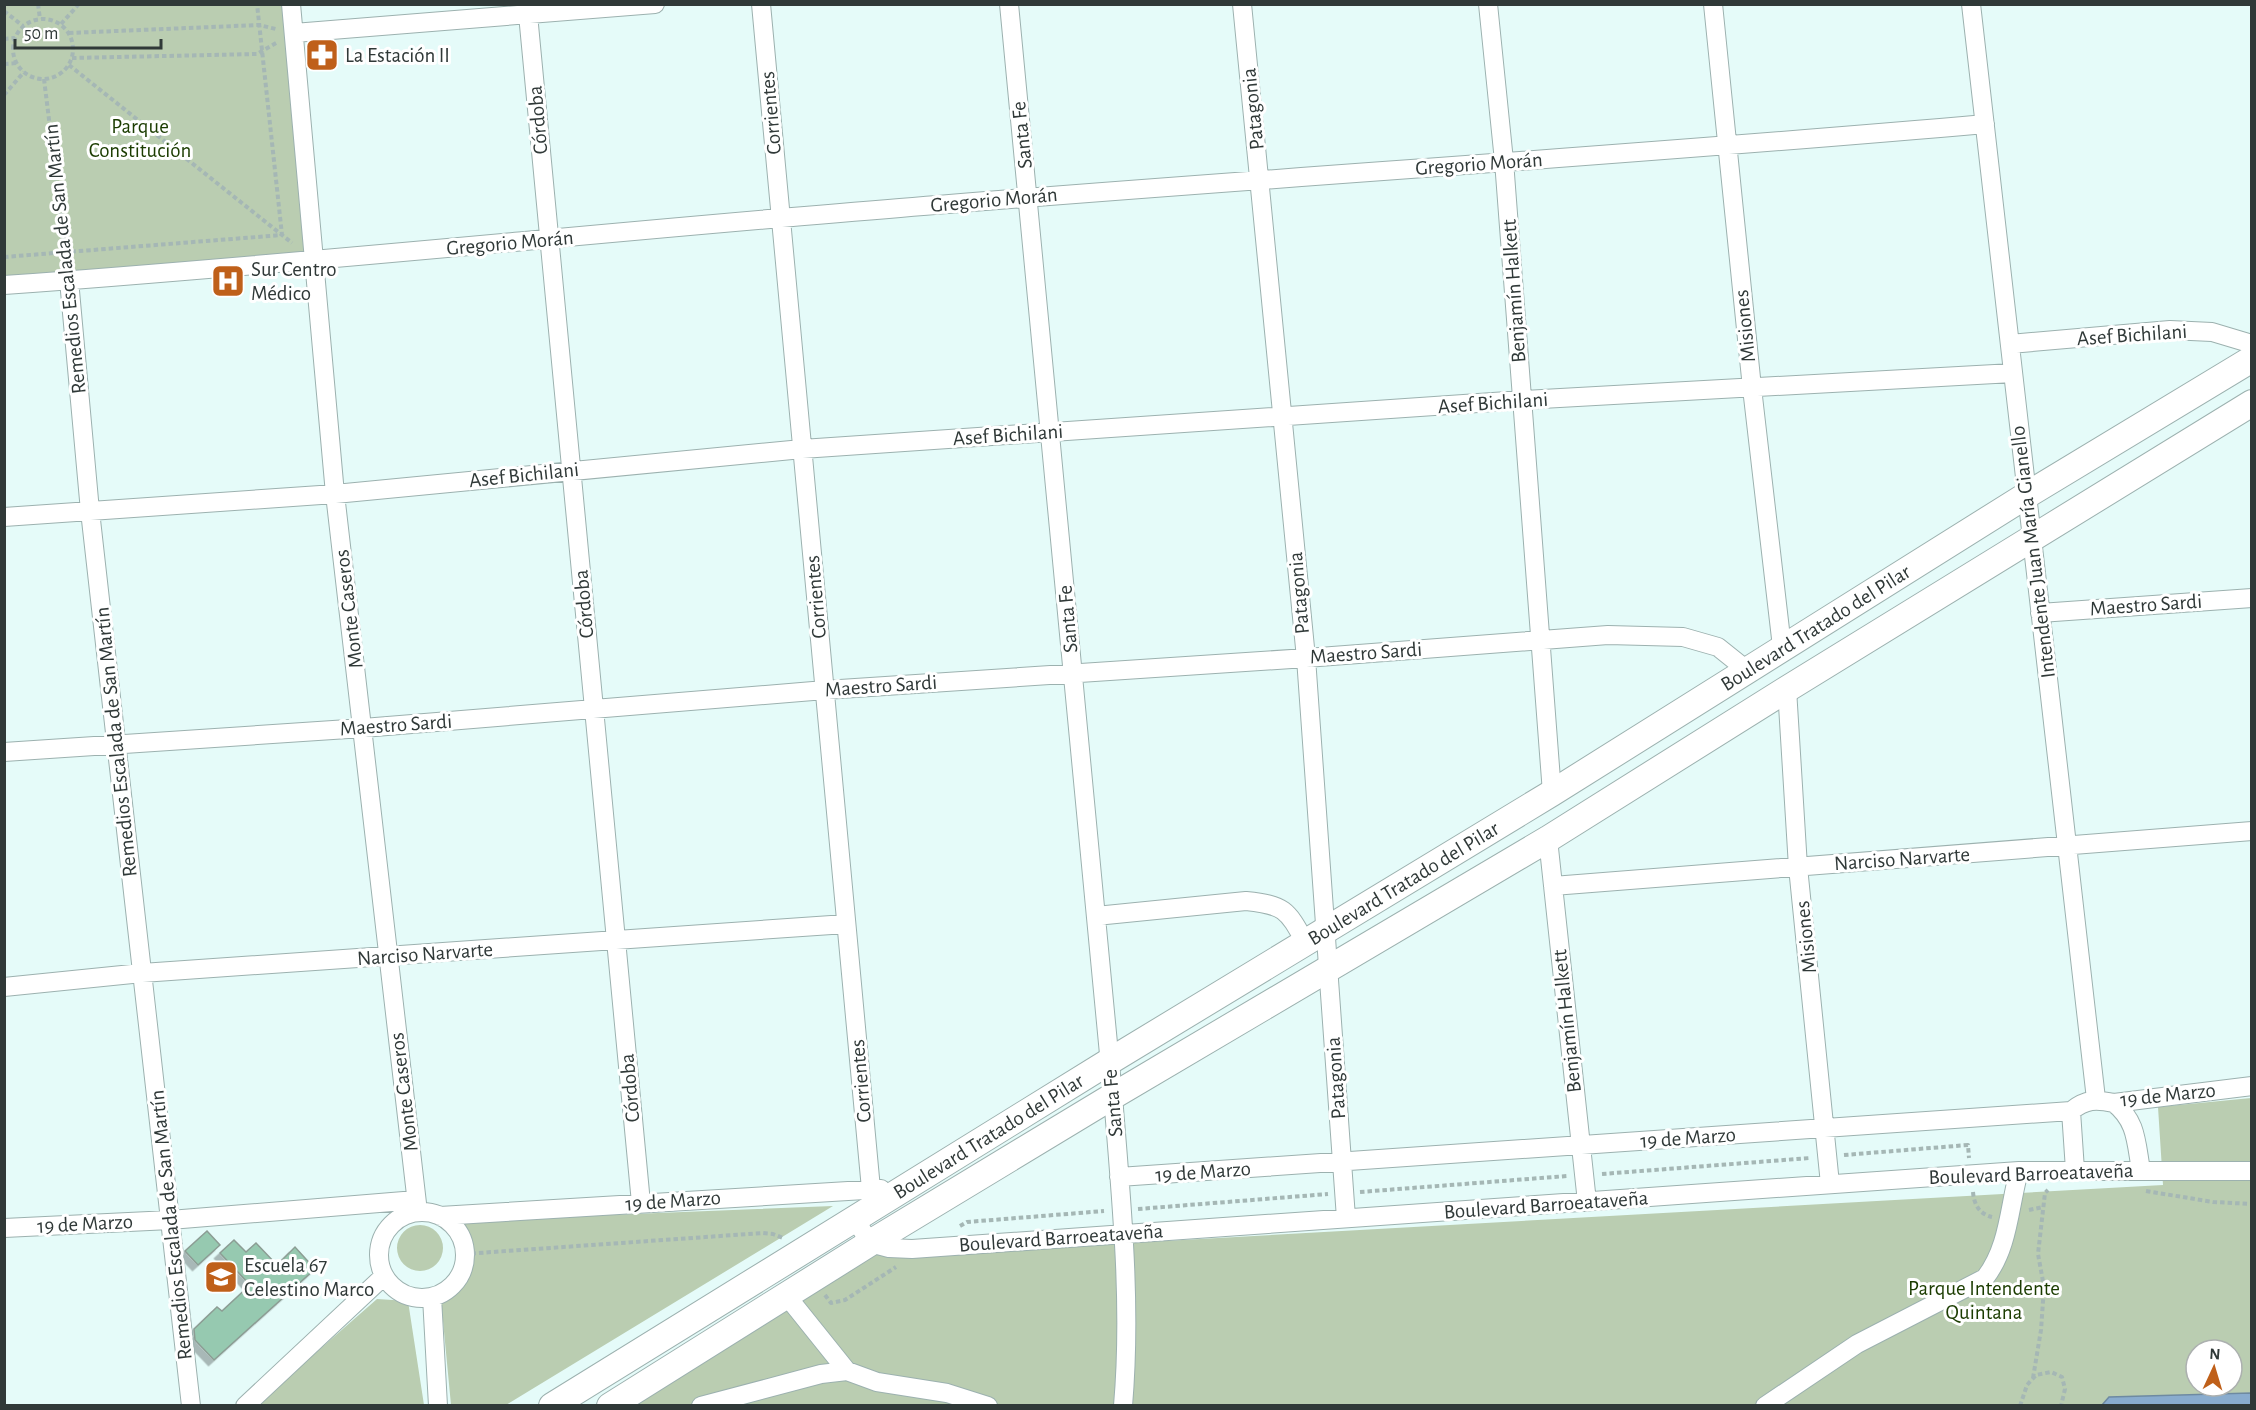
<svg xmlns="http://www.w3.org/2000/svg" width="2256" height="1410" font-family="'Alegreya Sans',sans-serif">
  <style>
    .green { fill: #bacdb1; fill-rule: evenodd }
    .water { fill: #89acce; stroke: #6e8aa1; stroke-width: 1.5 }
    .building { fill: #96c9b0; stroke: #8c9d94; stroke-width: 1.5; filter: url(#shadow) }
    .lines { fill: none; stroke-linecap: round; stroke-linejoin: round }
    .minor-casing { stroke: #9cb1af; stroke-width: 20 }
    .secondary-casing { stroke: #9cb1af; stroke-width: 28 }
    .path { stroke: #a5b7b5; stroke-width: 4; stroke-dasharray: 4.5 3; stroke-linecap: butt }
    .minor { stroke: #fff; stroke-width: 18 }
    .secondary { stroke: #fff; stroke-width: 26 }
    .labels { text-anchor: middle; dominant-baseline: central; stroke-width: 6; stroke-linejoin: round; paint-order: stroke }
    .poi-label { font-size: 21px; fill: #303938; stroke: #fff; text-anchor: start }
    .street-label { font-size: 21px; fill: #303938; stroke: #fff }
    .park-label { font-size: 21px; fill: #1b3c00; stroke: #fff }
  </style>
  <defs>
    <filter id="shadow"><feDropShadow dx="-5.5" dy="5.5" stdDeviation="0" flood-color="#0004"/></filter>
  </defs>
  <rect width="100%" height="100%" fill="#e5fbf9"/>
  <path class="green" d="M5,5H289L313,260L5,283Z
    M2251,1098V1393L2109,1397L2102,1406H626L874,1254L915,1255L2163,1185L2158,1107ZM2196,1350H2232V1386H2196Z
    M833,1206L506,1405H451L441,1300C477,1287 484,1246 457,1221Z
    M397 1248a23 23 0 1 1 46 0a23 23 0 1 1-46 0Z
    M377,1299L408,1301L424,1405L255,1406Z"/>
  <path class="water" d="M2251,1393V1405H2102L2109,1397Z"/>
  <path class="building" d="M207,1231L220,1245L198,1265L185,1251Z
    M234,1240L246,1252L256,1243L277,1265L295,1247L315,1269L214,1360L195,1340L194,1329L217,1307L222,1311L250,1285L220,1253Z"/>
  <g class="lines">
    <defs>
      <path id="minor" d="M291,4L335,494L418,1212
        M527,4L641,1203
        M761,4L871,1189
        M1009,4L1113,1096C1121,1198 1132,1303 1123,1406
        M1242,4L1306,658L1346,1218
        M1488,4L1504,161L1552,793
        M1713,4L1752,388L1782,647
        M1971,4L2096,1099
        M294,33L655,4
        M69,280L90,511L191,1406
        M4,285C303,264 601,232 900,208C1261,178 1624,156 1985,124
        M2010,344L2170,330L2212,332L2252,344
        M4,517L335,494L802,449L1522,400L2013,373
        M2040,613L2252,598
        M1787,689L1798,867L1830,1184
        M4,752L363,728L825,690L1306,658L1608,635L1683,637L1718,647L1748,671
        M1548,839L1587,1202
        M1553,886L2252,831
        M1096,916L1246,901C1284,905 1287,909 1305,942
        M4,987L142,973L846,924
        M2114,1103C2137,1121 2136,1143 2141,1170
        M2071,1111L2075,1170
        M1119,1177L2071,1111C2086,1099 2096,1099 2114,1103L2252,1086
        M379 1255a43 43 0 1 1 86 0a43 43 0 1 1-86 0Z
        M440,1216L881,1189
        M855,1219L870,1243L889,1248L912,1249L2019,1171H2252
        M4,1228L170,1220L416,1200
        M786,1295L847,1371L877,1382L947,1393L988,1406
        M432,1297L438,1406
        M245,1406L384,1276
        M701,1406L821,1374L847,1371
        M1765,1406L1857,1344L1985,1278C2009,1247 2009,1207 2019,1171"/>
      <g id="secondary">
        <path id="s1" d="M552,1406L1110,1061L1552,793L2027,495L2252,359"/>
        <path d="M610,1406L870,1243L1113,1096L1548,839L1787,689L2252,403"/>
      </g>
    </defs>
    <use href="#minor" class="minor-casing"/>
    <use href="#secondary" class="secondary-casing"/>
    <path class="path" d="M38,4L40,19
      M4,11L23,26
      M13 49a30 30 0 1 1 60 0a30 30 0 1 1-60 0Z
      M61,24L79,4
      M69,33L259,25L276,29
      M4,39L15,38
      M72,58L257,54L278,42
      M4,64L17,63
      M69,65L292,243
      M44,79L67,265
      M4,95L24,72
      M4,257L282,235L257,4
      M1844,1155L1968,1145L1969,1158
      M1602,1174L1810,1158
      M2146,1191L2213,1202L2252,1204
      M1360,1192L1567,1176
      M1973,1192C1974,1204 1979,1214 1992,1217
      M1138,1209L1328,1194
      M2029,1210L2043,1207
      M960,1226L967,1222L1104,1211
      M464,1254L763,1233L773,1234L783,1238
      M825,1295L831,1303L845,1300L896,1267
      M2033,1378L2041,1330L2044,1287L2038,1254L2045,1193L2048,1190
      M2020,1406L2027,1385L2036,1375L2051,1372L2062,1377L2065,1389L2061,1406"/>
    <use href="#minor" class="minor"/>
    <use href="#secondary" class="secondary"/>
  </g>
  <defs>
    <symbol id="pharmacy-square" viewBox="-11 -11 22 22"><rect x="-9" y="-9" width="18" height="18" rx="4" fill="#bf601a" stroke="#fff"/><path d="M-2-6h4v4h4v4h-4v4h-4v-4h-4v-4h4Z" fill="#fff"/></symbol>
    <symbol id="hospital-square" viewBox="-11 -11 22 22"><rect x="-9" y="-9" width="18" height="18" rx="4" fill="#bf601a" stroke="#fff"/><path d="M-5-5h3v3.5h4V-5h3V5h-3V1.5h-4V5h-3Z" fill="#fff"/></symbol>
    <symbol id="school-square" viewBox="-11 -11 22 22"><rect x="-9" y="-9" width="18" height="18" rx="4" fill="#bf601a" stroke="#fff"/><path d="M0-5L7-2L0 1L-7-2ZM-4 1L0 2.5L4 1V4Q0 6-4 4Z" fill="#fff"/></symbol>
  </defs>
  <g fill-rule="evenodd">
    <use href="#pharmacy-square" x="303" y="36" width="38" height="38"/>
    <use href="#hospital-square" x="209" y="262" width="38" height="38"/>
    <use href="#school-square" x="202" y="1258" width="38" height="38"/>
  </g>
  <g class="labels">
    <g class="poi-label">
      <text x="345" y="55">La Estación II</text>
      <text x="251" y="269">Sur Centro<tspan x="251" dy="24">Médico</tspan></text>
      <text x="244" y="1265">Escuela 67<tspan x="244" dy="24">Celestino Marco</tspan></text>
    </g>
    <g class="street-label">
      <text transform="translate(1253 109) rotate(-96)">Patagonia</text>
      <text transform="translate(771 113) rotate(-95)">Corrientes</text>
      <text transform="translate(538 120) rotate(-95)">Córdoba</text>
      <text transform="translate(1022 135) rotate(-96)">Santa Fe</text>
      <text transform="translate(1479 164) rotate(-4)">Gregorio Morán</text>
      <text transform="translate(994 200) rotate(-5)">Gregorio Morán</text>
      <text transform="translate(510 243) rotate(-5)">Gregorio Morán</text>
      <text transform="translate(65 259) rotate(-96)">Remedios Escalada de San Martín</text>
      <text transform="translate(1514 291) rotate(-94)">Benjamín Halkett</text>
      <text transform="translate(1745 326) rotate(-96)">Misiones</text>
      <text transform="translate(2132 335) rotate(-4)">Asef Bichilani</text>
      <text transform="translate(1493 403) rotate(-4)">Asef Bichilani</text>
      <text transform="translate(1008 435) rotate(-4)">Asef Bichilani</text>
      <text transform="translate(524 475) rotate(-6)">Asef Bichilani</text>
      <text transform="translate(2033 552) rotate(-97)">Intendente Juan María Gianello</text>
      <text transform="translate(1299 593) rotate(-95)">Patagonia</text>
      <text transform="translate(816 597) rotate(-95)">Corrientes</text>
      <text transform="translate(584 604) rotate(-95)">Córdoba</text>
      <text transform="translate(2146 605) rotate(-4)">Maestro Sardi</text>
      <text transform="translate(349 609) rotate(-97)">Monte Caseros</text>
      <text transform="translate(1068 619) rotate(-95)">Santa Fe</text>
      <text stroke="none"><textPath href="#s1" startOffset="1484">Boulevard Tratado del Pilar</textPath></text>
      <text transform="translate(1366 653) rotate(-4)">Maestro Sardi</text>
      <text transform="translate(881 686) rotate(-4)">Maestro Sardi</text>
      <text transform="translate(396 725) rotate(-4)">Maestro Sardi</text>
      <text transform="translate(116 742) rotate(-96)">Remedios Escalada de San Martín</text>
      <text transform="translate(1902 859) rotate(-4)">Narciso Narvarte</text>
      <text stroke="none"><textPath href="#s1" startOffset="999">Boulevard Tratado del Pilar</textPath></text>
      <text transform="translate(1806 937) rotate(-96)">Misiones</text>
      <text transform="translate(425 954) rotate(-4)">Narciso Narvarte</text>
      <text transform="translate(1567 1021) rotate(-96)">Benjamín Halkett</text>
      <text transform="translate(1336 1078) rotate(-94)">Patagonia</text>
      <text transform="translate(861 1081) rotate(-95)">Corrientes</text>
      <text transform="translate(630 1088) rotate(-95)">Córdoba</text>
      <text transform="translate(404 1092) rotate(-97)">Monte Caseros</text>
      <text transform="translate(2168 1095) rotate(-6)">19 de Marzo</text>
      <text transform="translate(1113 1103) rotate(-95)">Santa Fe</text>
      <text stroke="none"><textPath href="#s1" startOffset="513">Boulevard Tratado del Pilar</textPath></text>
      <text transform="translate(1688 1138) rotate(-4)">19 de Marzo</text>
      <text transform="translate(1203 1172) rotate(-4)">19 de Marzo</text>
      <text transform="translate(2031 1174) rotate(-2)">Boulevard Barroeataveña</text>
      <text transform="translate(673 1201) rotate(-4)">19 de Marzo</text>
      <text transform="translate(1546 1205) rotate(-4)">Boulevard Barroeataveña</text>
      <text transform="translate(85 1224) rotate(-3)">19 de Marzo</text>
      <text transform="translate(171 1225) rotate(-96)">Remedios Escalada de San Martín</text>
      <text transform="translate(1061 1238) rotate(-4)">Boulevard Barroeataveña</text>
    </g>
    <g class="park-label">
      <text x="140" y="126">Parque<tspan x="140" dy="24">Constitución</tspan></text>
      <text x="1984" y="1288">Parque Intendente<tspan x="1984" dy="24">Quintana</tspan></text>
    </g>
  </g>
  <rect width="2256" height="1410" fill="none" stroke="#303938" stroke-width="12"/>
  <g transform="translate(2214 1368) rotate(4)"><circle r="28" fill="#ffffff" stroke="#acb0af" stroke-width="1.5"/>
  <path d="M0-4.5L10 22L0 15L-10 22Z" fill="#bf601a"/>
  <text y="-9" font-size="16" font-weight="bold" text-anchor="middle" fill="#303938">N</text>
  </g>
  <path d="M15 39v9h146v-9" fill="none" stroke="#303938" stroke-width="3"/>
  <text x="24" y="39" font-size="18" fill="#303938" stroke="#ffffff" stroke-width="4.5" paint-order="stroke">50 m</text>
</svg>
